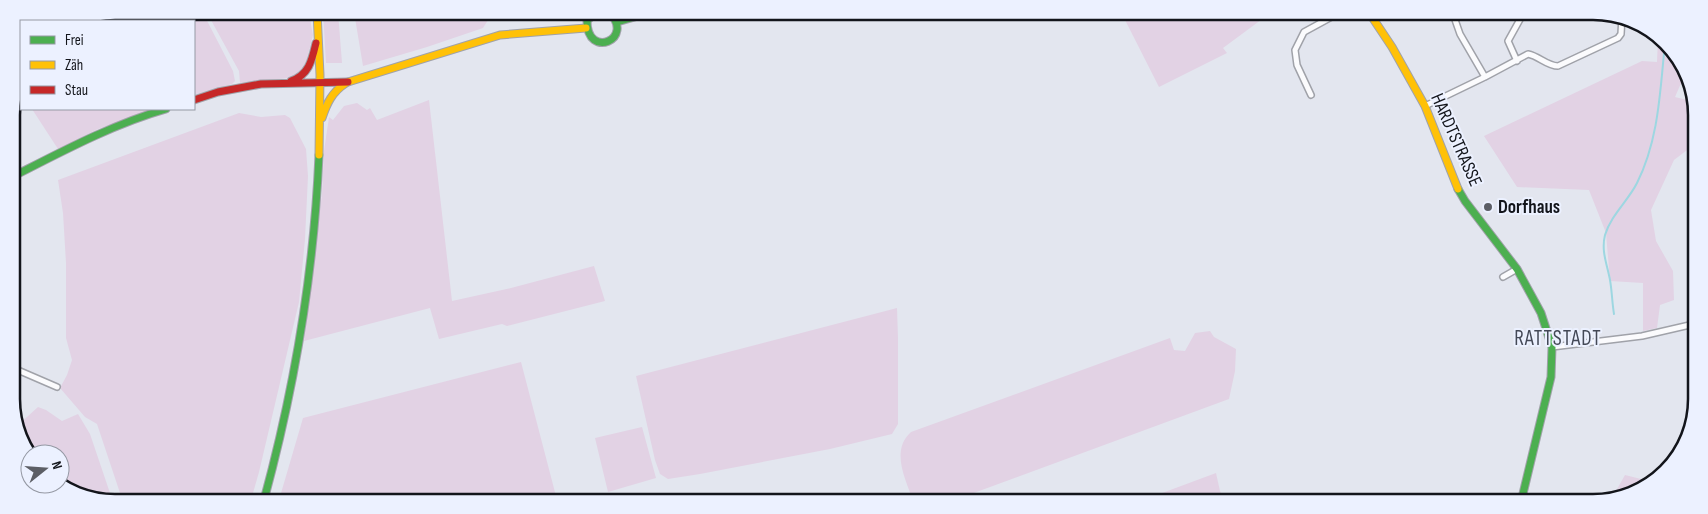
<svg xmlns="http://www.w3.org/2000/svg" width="1708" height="514" font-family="'Sofia Sans Condensed',sans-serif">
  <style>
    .green { fill: #e2d2e4 }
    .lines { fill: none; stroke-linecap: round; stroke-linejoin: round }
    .stream { stroke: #9dd7e1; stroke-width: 2 }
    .street-casing { stroke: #a0a2a9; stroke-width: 8 }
    .fast-casing { stroke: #a0a2a9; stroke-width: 9 }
    .slow-casing { stroke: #a0a2a9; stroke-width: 9 }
    .jam-casing { stroke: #a0a2a9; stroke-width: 9 }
    .street { stroke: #fbfbfd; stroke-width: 5 }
    .fast { stroke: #4caf50; stroke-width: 7 }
    .slow { stroke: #ffc107; stroke-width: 7 }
    .jam { stroke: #c62828; stroke-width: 7 }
    .poi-dot { fill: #5c5e65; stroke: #ecf1ff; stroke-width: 2 }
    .labels { text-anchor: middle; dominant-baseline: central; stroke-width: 4; stroke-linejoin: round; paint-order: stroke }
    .street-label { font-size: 19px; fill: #13151b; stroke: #ecf1ff }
    .poi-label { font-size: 19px; font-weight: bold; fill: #13151b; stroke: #ecf1ff; text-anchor: start }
    .quarter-label { font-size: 21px; letter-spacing: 1px; fill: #444957; stroke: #ecf1ff }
    .rim { fill: none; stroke: #13151b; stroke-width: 2.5 }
  </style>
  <rect width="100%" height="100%" fill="#e3e6ef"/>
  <path class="green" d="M115,11H202L233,71L235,81L232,84L194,95V21H72L75,19Z
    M206,11L310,12L311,25L313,35L307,59L302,70L289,78L240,83L239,71Z
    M323,12H338L342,63H326Z
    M354,12H486L490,17L483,28L427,47L363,66Z
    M1122,14H1269L1223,48L1227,53L1159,87Z
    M1658,39L1671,46L1685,74L1675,97L1695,102V144L1674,160L1651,210L1656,241L1673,271L1674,300L1660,305L1657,328L1643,331V283L1610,281L1606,233L1589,190L1517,187L1484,136L1642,61L1657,62Z
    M429,100L452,301L511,288L594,266L605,301L507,326L502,324L439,339L430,308L304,341L322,194L324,151L329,117L333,120L344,106L357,103L367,110L370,108L377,120Z
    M32,109H155L98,129L58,149Z
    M239,113L261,117L285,115L290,118L306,149L308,176L305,239L299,302L259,472L251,500L122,499L97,424L85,417L60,388L67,375L72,360L66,338V263L63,213L58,180Z
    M897,308L898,338V424L892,434L830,449L700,474L668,479L660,474L655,460L636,376Z
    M1210,331L1214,337L1236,349L1235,371L1229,399L952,501H913C906,479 890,451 911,432L1170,338L1174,350L1185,351L1195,333Z
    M521,362L557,500H279L303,418Z
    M38,407L46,410L62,421L78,414L90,434L112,499H88L60,483V454H32L17,426Z
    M642,427L656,478L608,492L595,438Z
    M1216,473L1220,491L1225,502H1138Z
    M1625,475L1645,480V485L1612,498Z
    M1529,495L1603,501L1528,502Z"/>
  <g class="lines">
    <path class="stream" d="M1614,314C1612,302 1612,291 1610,280C1607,264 1601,251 1605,235C1611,215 1628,201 1637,183C1659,139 1660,91 1665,43"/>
    <defs>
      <path id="street" d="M1453,14L1460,34L1485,77
        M1517,61L1508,41L1523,14
        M1311,95L1297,65L1295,50L1304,32L1337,14
        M1425,106L1485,77L1528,54C1539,56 1547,66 1558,66L1618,38L1621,34L1622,16
        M12,185L17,311L16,331L13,335
        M1503,277L1517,269
        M1552,347L1642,336L1694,324
        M13,368L57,387"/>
      <path id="fast" d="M595,12L587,21C587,60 636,39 609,12
        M617,22L652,12
        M12,177C61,152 113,124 166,109
        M1458,189L1465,201L1517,269L1541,313L1552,347L1551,377L1521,502
        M264,500C295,386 314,272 319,155"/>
      <path id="slow" d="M317,12L320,75L319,155
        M1370,14L1392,47L1425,106L1458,189
        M348,82L500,35L586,28
        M322,118C327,103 332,92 346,83"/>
      <path id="jam" d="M291,81C309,75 312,60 316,43
        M194,100L218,92L261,84L348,82"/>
    </defs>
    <use href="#street" class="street-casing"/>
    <use href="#fast" class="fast-casing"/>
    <use href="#slow" class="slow-casing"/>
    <use href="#jam" class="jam-casing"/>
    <use href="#street" class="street"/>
    <use href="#fast" class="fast"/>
    <use href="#slow" class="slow"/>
    <use href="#jam" class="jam"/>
  </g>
  <circle class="poi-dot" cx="1488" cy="207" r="5"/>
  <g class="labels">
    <g class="street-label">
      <text transform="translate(1456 140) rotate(66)">HARDTSTRASSE</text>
    </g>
    <g class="poi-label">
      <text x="1498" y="207">Dorfhaus</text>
    </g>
    <g class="quarter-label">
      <text x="1558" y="338">RATTSTADT</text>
    </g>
  </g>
  <path d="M0 0H1708V514H0ZM115 20H1593A95 95 0 0 1 1688 115V399A95 95 0 0 1 1593 494H115A95 95 0 0 1 20 399V115A95 95 0 0 1 115 20Z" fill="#ecf1ff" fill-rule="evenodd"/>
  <path class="rim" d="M115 20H1593A95 95 0 0 1 1688 115V399A95 95 0 0 1 1593 494H115A95 95 0 0 1 20 399V115A95 95 0 0 1 115 20Z"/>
  <rect x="20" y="20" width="175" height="90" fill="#ecf1ff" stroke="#9599a4"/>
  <rect x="30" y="36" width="25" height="8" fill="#4caf50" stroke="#9599a4"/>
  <text x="65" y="45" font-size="15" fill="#13151b">Frei</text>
  <rect x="30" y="61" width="25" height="8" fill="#ffc107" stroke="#9599a4"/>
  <text x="65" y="70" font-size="15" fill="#13151b">Zäh</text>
  <rect x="30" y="86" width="25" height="8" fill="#c62828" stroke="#9599a4"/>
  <text x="65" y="95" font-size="15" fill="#13151b">Stau</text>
  <g transform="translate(45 469) rotate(73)"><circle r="24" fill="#ecf1ff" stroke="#9599a4"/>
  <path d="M0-4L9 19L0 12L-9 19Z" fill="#5c5e65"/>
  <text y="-8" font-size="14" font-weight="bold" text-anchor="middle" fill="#13151b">N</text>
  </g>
</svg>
